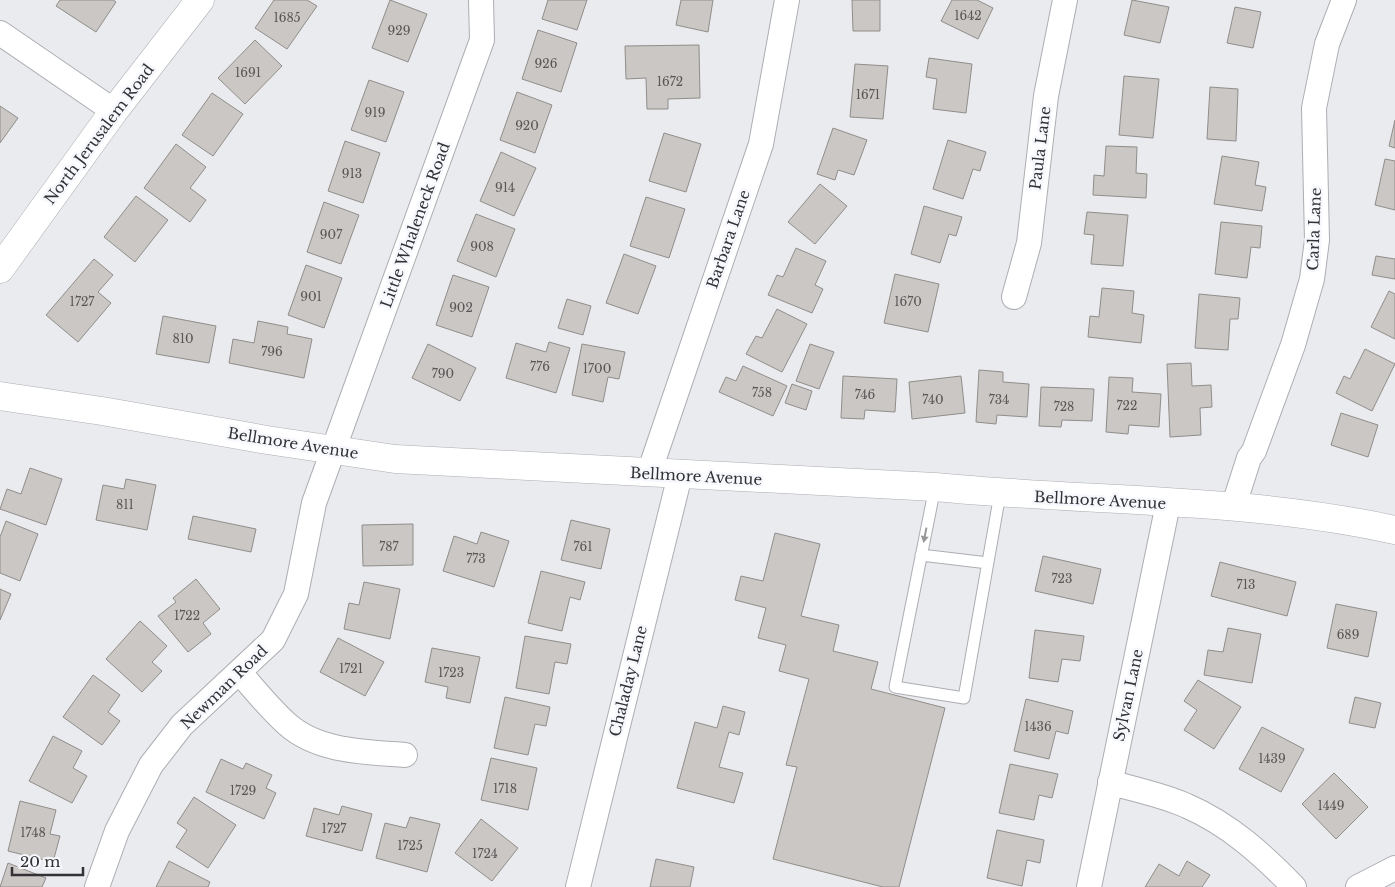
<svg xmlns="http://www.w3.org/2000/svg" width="1395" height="887" font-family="'Libre Baskerville',serif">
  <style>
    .building { fill: #cbc7c4; stroke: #908d8a }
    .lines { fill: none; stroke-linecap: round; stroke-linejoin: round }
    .lane-casing { stroke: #acaeb2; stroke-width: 13 }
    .street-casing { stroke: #acaeb2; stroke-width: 26 }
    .secondary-casing { stroke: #acaeb2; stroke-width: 29 }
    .lane { stroke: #fff; stroke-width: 11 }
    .street { stroke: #fff; stroke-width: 24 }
    .secondary { stroke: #fff; stroke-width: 28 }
    .oneway { fill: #98989a }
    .labels { text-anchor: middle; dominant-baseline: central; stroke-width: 5; stroke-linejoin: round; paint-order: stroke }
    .number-label { font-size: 12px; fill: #585758 }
    .street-label { font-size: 15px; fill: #323234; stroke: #f6f8fd }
  </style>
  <rect width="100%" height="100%" fill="#e9ebef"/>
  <path class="building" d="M60,0H113L116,2L96,32L56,6Z
    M274,0H307L317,6L287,49L255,28Z
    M390,0L427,14L408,62L372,48Z
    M548,0H587L577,30L542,19Z
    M681,0H713L708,32L676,25Z
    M852,0H880V31H853Z
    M952,0H977L993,8L978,39L941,21Z
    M1132,0L1169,7L1160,43L1124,35Z
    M1235,7L1261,12L1253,48L1227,43Z
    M538,30L577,43L561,92L522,79Z
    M255,40L282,66L245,104L218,78Z
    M699,45L700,98L668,99V109H647L646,78L626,79L625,46Z
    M929,58L972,64L966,113L933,109L937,79L926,77Z
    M855,64L888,66L883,119L850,117Z
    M1124,76L1159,79L1153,138L1119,135Z
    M369,80L404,92L386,142L351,130Z
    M1210,87L1238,89L1236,141L1207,139Z
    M517,92L552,105L535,153L500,140Z
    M212,93L243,114L213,156L182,135Z
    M0,106L18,118L0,143Z
    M1395,120V148L1389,146Z
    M833,128L867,140L854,175L838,170L835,180L817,174Z
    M664,133L701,144L686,192L649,181Z
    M948,140L986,152L980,171L973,169L963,199L933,189Z
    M345,141L380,153L363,203L328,191Z
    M176,144L206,167L190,188L206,200L190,222L144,188Z
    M1106,146L1137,147L1136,173L1147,174L1146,198L1093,195L1094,175L1104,176Z
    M501,152L536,168L514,216L480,201Z
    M1222,156L1259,162L1255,185L1266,187L1262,211L1214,204Z
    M1385,159L1395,161V210L1375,205Z
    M820,184L847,206L815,244L788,222Z
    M136,196L168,220L135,262L104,237Z
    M646,197L685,209L669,258L630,246Z
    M324,202L359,215L341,264L307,252Z
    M924,206L962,217L956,236L949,234L940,263L911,254Z
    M1087,212L1128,215L1123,266L1091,264L1094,235L1084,234Z
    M476,214L515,229L496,277L457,261Z
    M1221,222L1262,226L1260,248L1251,247L1247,278L1215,274Z
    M796,248L826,261L815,285L823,289L812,313L768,295L777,275L783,277Z
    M624,254L656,266L638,314L606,303Z
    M1376,256L1395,259V279L1372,275Z
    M94,259L113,275L98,292L111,303L78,342L46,315Z
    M306,265L342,278L324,328L288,315Z
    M895,274L939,284L928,332L884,323Z
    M453,275L489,287L472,337L436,325Z
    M1102,288L1134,291L1132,313L1144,315L1141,343L1088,337L1090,316L1099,317Z
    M1389,291L1395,294V339L1371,327Z
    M1199,294L1240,298L1238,319H1230L1228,350L1195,348Z
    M567,299L591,306L583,335L558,328Z
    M777,309L807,324L782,372L746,354L756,336L762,338Z
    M163,316L216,326L209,363L156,354Z
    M258,321L288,327L287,334L312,339L304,378L229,363L233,339L254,343Z
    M549,342L570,348L556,393L506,378L516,343L546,352Z
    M428,344L476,368L460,401L412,378Z
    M582,344L625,352L619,379L608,377L603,402L572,395Z
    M810,344L834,352L819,389L796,381Z
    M1365,349L1395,364L1372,411L1336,393L1344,376L1350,379Z
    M1191,363L1192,386L1211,385L1212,407L1200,408L1201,435L1170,437L1167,364Z
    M743,366L787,386L773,416L719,392L726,377L736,381Z
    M979,370L1003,372V382L1029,384L1027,417L997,415L996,424L976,422Z
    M843,376L897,379L895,412L865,410L864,419L841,418Z
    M961,376L965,413L912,419L909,382Z
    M1109,377L1133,378L1132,392L1161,394L1159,427L1129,425L1128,434L1106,432Z
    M792,384L812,391L806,410L785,403Z
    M1041,387L1094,389L1092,421L1062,420L1061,427L1039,426Z
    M1341,413L1378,425L1368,457L1331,445Z
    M30,468L62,479L46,525L0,509L7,489L21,494Z
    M126,479L156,485L147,530L96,520L103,485L124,489Z
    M193,516L256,529L251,552L188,539Z
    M571,520L610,529L601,569L561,560Z
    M6,521L38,534L20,581L0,573V537Z
    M413,524V565L363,566L362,525Z
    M481,532L509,541L494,587L443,571L454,536L477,544Z
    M775,533L820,544L801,616L839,625L833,651L878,662L871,689L945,708L899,887H883L773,859L797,767L786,765L809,679L779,671L786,645L758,638L766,608L735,600L741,576L763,581Z
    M1043,556L1101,569L1093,604L1035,591Z
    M1220,562L1296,582L1287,616L1211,596Z
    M541,571L585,582L580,600L570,597L562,631L528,623Z
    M196,579L220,609L203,623L211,634L188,652L158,616L176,602L173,598Z
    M364,582L400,589L390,639L344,629L349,603L359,605Z
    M0,589L11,594L0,620Z
    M1336,604L1377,612L1368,657L1327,648Z
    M140,621L167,646L152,662L162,671L142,692L106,659Z
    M1228,628L1261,634L1252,683L1204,675L1208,650L1223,652Z
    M1035,630L1084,636L1080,661L1062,659L1058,682L1029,678Z
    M525,636L571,644L567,664L555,662L549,694L516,688Z
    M338,638L384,662L365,696L320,672Z
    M432,648L480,657L470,703L446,698L448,687L425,682Z
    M93,675L120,695L108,712L120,721L102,745L63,717Z
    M1198,680L1241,707L1214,749L1184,730L1197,710L1184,701Z
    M505,697L550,707L546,726L535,724L528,755L494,748Z
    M1355,697L1381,703L1375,728L1349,723Z
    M1026,699L1073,711L1068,734L1056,731L1049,759L1014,751Z
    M723,706L745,712L739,735L729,732L719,767L743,773L734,803L677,788L695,722L717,728Z
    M1262,727L1304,749L1281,792L1239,769Z
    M53,736L82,751L73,768L87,776L72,803L29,781Z
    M491,758L537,768L528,810L481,800Z
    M221,759L243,769L246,763L272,775L266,788L276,793L264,819L206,792Z
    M1010,764L1058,774L1052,798L1039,795L1034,820L999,813Z
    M1334,773L1368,807L1336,839L1302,804Z
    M194,797L236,825L208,868L176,847L187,830L177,823Z
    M20,801L56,810L50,834L60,836L53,862L8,851Z
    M342,806L372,814L362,851L306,836L314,808L339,815Z
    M410,817L440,824L427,872L376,858L385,823L406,828Z
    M481,819L518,848L492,881L455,853Z
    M997,830L1044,840L1040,863L1027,860L1022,886L987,878Z
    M656,859L694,867L690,887H650Z
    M169,861L210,882L208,887H156Z
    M1187,861L1210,875L1202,887H1145L1159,864L1179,876Z
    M8,863L46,878L42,887H0Z"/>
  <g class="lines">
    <defs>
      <path id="lane" d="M935,487L895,687L964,698L1000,494
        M921,555L988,563"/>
      <path id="street" d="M0,33L114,111
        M1014,297L1029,243L1046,96L1065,0
        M649,473L761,144L787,0
        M1233,508L1249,458L1254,451L1293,345L1312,279L1317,240L1314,108L1327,44L1344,0
        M240,673C255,690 270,709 287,724C318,752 366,752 405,755
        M1110,782C1135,790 1163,795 1187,806C1229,824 1263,855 1294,887
        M97,887L117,831L151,765L182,725L273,640L296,594L314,503L482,40L481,0
        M578,887L680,475
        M1089,887L1168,504
        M1358,887L1395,868"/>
      <path id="secondary" d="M0,269L114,111L200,0
        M0,396L102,411L267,440L395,459L935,487C1088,502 1245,497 1395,530"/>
    </defs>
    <use href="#lane" class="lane-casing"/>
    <use href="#street" class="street-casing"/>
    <use href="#secondary" class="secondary-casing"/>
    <use href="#lane" class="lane"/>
    <use href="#street" class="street"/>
    <use href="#secondary" class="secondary"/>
  </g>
  <defs><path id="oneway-solid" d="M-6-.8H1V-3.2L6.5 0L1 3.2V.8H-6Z" transform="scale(1.25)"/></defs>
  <use class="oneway" href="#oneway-solid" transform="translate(925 535) rotate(101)"/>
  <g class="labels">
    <g class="number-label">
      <text x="968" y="15">1642</text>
      <text x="287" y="17">1685</text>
      <text x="399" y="30">929</text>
      <text x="546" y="63">926</text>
      <text x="248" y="72">1691</text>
      <text x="670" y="81">1672</text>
      <text x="868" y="94">1671</text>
      <text x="375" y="112">919</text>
      <text x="527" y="125">920</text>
      <text x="352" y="173">913</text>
      <text x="505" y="187">914</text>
      <text x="331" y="234">907</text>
      <text x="482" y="246">908</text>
      <text x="311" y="296">901</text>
      <text x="82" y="301">1727</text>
      <text x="908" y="301">1670</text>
      <text x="461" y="307">902</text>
      <text x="183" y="338">810</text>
      <text x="272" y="351">796</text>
      <text x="540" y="366">776</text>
      <text x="597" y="368">1700</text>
      <text x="443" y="373">790</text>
      <text x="762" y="392">758</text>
      <text x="865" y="394">746</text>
      <text x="933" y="399">740</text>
      <text x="999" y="399">734</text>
      <text x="1127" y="405">722</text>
      <text x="1064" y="406">728</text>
      <text x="125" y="504">811</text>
      <text x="389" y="546">787</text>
      <text x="583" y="546">761</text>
      <text x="476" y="558">773</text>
      <text x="1062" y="578">723</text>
      <text x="1246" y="584">713</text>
      <text x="187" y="615">1722</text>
      <text x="1348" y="634">689</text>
      <text x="351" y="668">1721</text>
      <text x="451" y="672">1723</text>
      <text x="1038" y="726">1436</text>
      <text x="1272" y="758">1439</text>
      <text x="505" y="788">1718</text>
      <text x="243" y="790">1729</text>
      <text x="1331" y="805">1449</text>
      <text x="334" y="828">1727</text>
      <text x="33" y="832">1748</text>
      <text x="410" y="845">1725</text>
      <text x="485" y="853">1724</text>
    </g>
    <g class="street-label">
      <text transform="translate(99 134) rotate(-53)">North Jerusalem Road</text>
      <text transform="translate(1040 148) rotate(-83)">Paula Lane</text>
      <text transform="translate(415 225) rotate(-70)">Little Whaleneck Road</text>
      <text transform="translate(1314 229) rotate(-88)">Carla Lane</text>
      <text transform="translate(728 239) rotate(-71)">Barbara Lane</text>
      <text transform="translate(293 443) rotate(9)">Bellmore Avenue</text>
      <text transform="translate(696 476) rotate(3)">Bellmore Avenue</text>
      <text transform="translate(1100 500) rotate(3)">Bellmore Avenue</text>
      <text transform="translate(628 681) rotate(-76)">Chaladay Lane</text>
      <text transform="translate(224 687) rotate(-44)">Newman Road</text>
      <text transform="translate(1128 695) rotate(-78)">Sylvan Lane</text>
    </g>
  </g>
  <path d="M12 867v8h71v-8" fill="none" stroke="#323234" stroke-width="2.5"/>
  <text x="20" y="867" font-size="15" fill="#323234" stroke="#f6f8fd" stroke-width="4" paint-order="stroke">20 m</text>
</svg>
